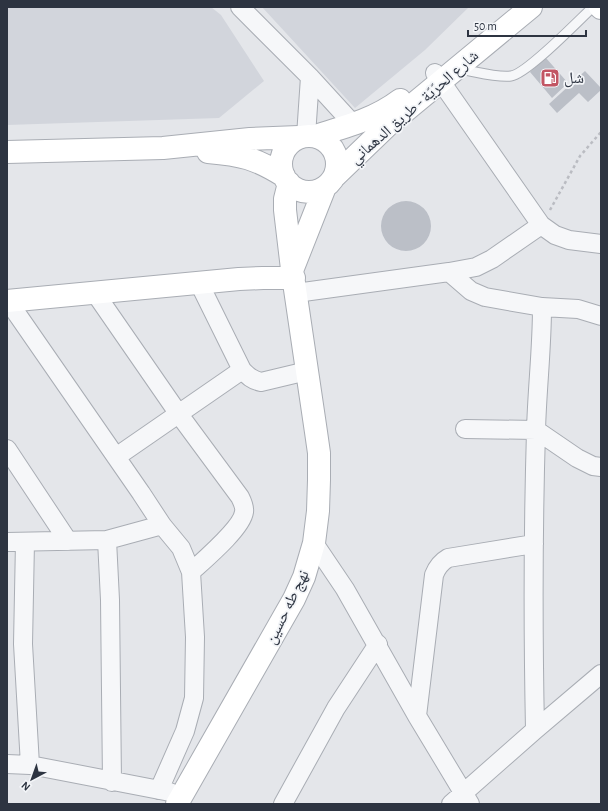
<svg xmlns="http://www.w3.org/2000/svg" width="608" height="811" font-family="'Alegreya Sans','Noto Naskh Arabic',sans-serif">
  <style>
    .built { fill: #d2d5dc }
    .building { fill: #bbbfc7 }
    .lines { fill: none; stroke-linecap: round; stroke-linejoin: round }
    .lane-casing { stroke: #a9adb4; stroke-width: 11 }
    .street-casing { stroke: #a9adb4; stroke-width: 20 }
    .secondary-casing { stroke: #a9adb4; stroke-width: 24 }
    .path { stroke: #babcc2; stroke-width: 2.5; stroke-dasharray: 3 3; stroke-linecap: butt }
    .lane { stroke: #f6f7f9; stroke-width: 9 }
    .street { stroke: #f6f7f9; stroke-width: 18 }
    .secondary { stroke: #fff; stroke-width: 22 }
    .labels { text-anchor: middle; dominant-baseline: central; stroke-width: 3.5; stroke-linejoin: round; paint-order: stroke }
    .poi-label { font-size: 16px; fill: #2d3441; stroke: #f3f5f8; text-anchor: start }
    .street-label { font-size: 16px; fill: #2d3441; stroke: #f3f5f8 }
  </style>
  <rect width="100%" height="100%" fill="#e4e6ea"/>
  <path class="built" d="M7,7H211L221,15L264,81L219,118L7,125Z
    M262,7H469L425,50L355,108Z"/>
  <path class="building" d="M546,58L568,83L552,98L530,72Z
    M585,71L601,88V90L588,102L579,93L557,113L549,104Z
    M381 226a25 25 0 1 1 50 0a25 25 0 1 1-50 0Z"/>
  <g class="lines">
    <defs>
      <path id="lane" d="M459,69C474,71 496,78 511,76C527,74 579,20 593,7"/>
      <path id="street" d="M240,7L310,77L353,124
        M435,73L541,225L555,235L569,240L601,244
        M306,136L310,77
        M449,272L471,291L485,297L542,307L578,309L601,316
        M199,283L242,370C248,376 252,380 261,382L307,371
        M95,293L178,413L240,497C242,501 245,507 244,512C242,528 204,560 191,572
        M296,293L449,272L476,267L492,259L541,225
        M8,301L141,493L162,525L181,548L191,572L195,637L194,698L185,731L159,790
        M465,429L536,430L577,458L593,466L601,467
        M7,449L68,541
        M116,457L242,370
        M107,540L110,600L112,782
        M7,542L107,540L162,525
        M25,542L23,644L30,765
        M314,543L345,589L417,716L470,804
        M417,716L434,575C437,567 441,562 448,558L534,544
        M535,730C533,631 533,531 536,431C537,390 542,349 542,307
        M7,764L30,765L170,792
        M283,804L336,708L378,644
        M451,804L535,730L601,674"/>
      <path id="secondary" d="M600,7L601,8
        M315,136C345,127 375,119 400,100
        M281 164a28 28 0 1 1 56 0a28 28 0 1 1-56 0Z
        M7,152L163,148L250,139L299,137
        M208,152C242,155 255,158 284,176
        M335,176L387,126L531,7
        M293,268L325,187
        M7,301L239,279L263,278H294
        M177,804L294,599L304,577L314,543L318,511L319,480V453L316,432L292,269L285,210V199L289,183"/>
    </defs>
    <use href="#lane" class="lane-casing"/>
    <use href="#street" class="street-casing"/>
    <use href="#secondary" class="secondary-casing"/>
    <path class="path" d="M550,210L580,156L601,132"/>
    <use href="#lane" class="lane"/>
    <use href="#street" class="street"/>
    <use href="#secondary" class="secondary"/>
  </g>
  <defs>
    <symbol id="fuel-square" viewBox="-11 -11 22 22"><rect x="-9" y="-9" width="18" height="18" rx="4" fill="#c25664" stroke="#f3f5f8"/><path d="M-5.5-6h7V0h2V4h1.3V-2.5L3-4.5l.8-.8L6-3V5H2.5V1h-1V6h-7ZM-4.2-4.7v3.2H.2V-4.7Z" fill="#fff"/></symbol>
  </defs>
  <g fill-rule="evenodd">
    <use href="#fuel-square" x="539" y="67" width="22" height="22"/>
  </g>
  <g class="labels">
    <g class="poi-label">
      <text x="564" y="78">شل</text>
    </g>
    <g class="street-label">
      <text transform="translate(414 107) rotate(-41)">شارع الحرّيّة - طريق الدهماني</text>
      <text transform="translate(287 607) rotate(-64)">نهج طه حسين</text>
    </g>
  </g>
  <rect width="608" height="811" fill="none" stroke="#2d3441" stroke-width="16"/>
  <g transform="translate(32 779) rotate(221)" stroke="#f3f5f8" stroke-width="3" paint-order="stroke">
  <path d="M0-3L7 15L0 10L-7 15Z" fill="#2d3441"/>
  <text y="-6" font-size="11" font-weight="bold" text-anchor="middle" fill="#2d3441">N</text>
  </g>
  <path d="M468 30v6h118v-6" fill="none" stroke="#2d3441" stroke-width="2"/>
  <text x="474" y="30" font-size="12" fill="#2d3441" stroke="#f3f5f8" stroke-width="3" paint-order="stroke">50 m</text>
</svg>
